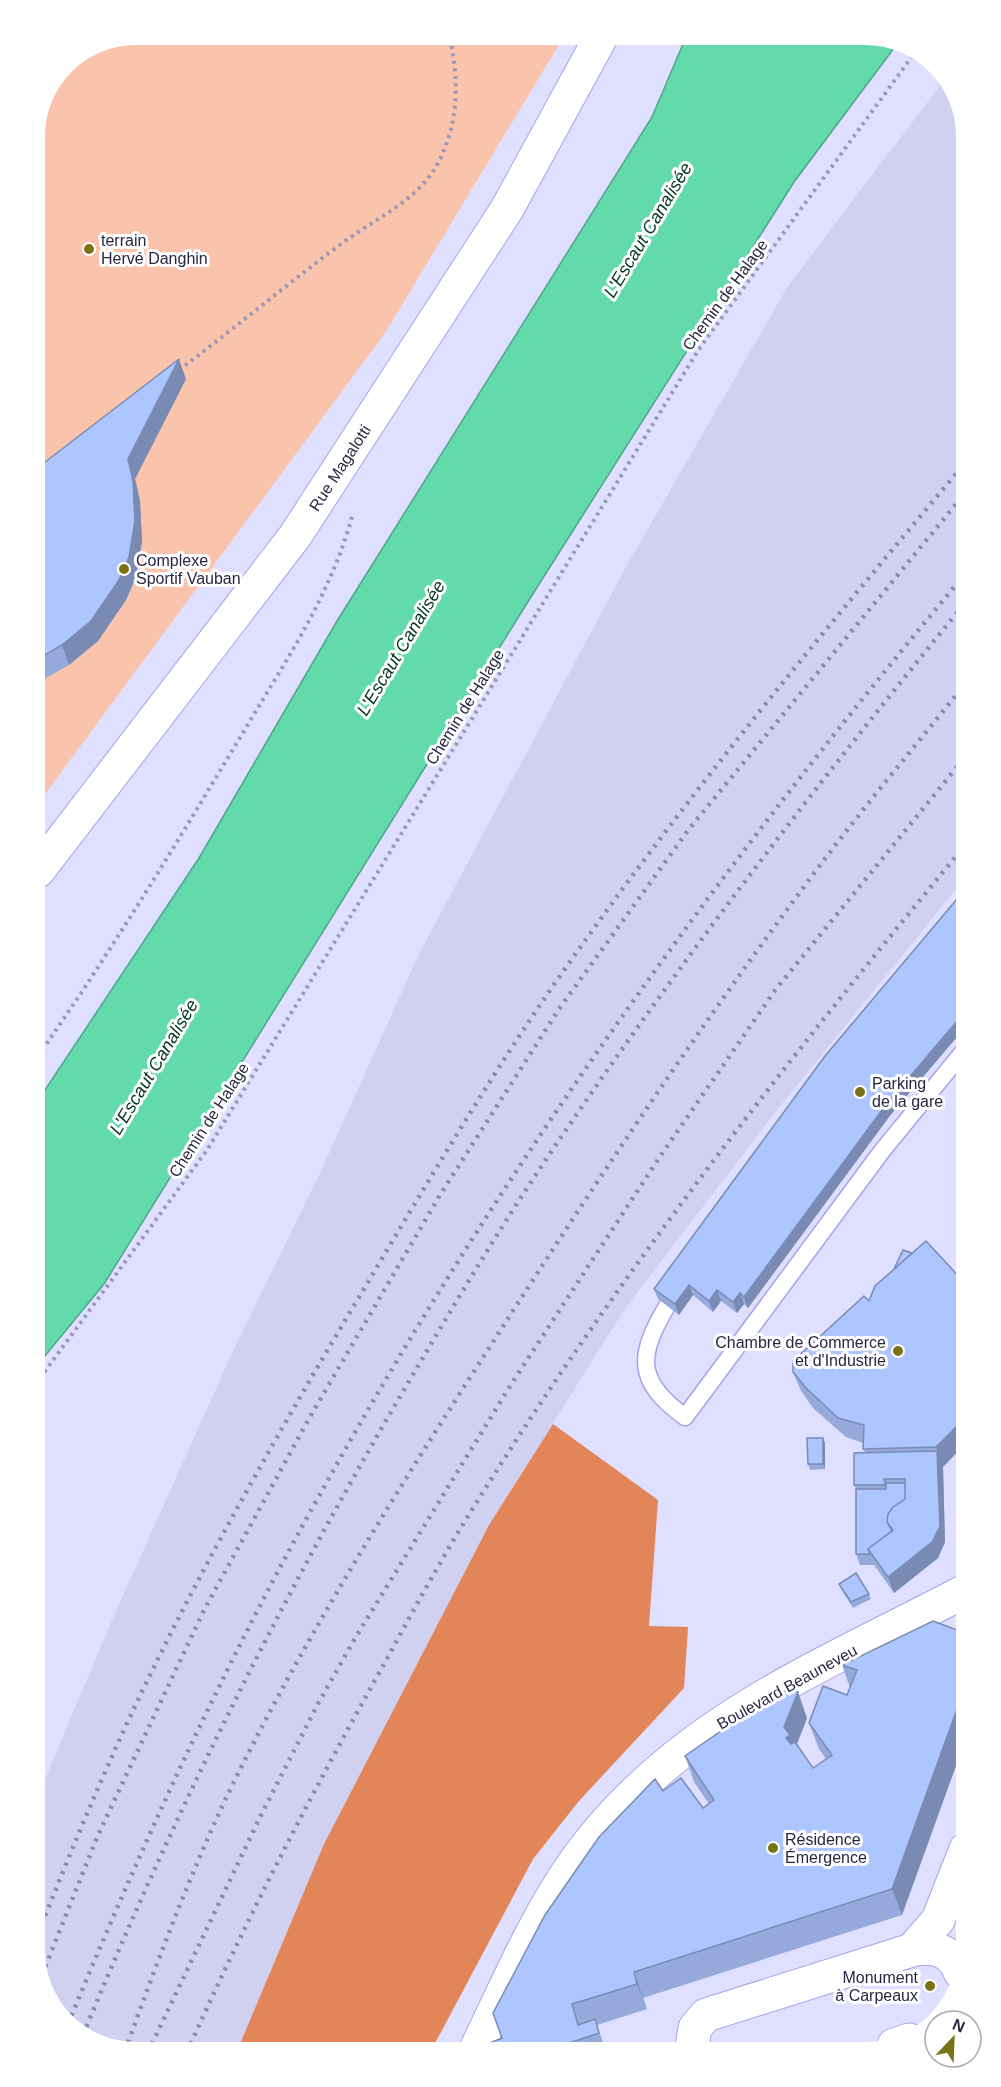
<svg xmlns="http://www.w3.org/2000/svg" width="1001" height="2087" font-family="Arial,sans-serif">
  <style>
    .built { fill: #d0d0f0 }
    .green { fill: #fac4ac }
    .forest { fill: #e2865a }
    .water { fill: #62daac; stroke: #51a48c; stroke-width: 1.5 }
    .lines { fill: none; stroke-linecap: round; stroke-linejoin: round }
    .service-casing { stroke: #a6a3ec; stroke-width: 19 }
    .minor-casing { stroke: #a6a3ec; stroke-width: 35 }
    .secondary-casing { stroke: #a6a3ec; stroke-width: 35 }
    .path { stroke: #9998b7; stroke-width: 4; stroke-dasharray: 3 4.5; stroke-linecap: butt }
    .service { stroke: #fff; stroke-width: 16 }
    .minor { stroke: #fff; stroke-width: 33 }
    .secondary { stroke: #fff; stroke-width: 33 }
    .rail { stroke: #8c8caa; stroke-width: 4.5; stroke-dasharray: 3 6; stroke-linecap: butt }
    .wall { fill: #95aadb }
    .shaded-wall { fill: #798bb2 }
    .building { fill: #adc6ff; stroke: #798bb2; stroke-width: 1.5 }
    .poi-dot { fill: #7a7316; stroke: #fff; stroke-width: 2 }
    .labels { text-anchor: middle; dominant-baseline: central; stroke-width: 6; stroke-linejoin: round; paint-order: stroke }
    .poi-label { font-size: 16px; fill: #282643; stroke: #fff; text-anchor: start }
    .street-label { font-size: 16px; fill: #282643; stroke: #fff }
    .water-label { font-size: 18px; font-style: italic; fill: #003523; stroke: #fff }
  </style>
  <rect width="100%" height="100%" fill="#dfe0ff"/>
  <path class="built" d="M945,79L959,98L962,882L781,1105L626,1307L489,1525L324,1844L237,2051L130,2052L75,2032L42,1989L41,1789L112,1620L233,1351L321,1171L419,954L626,567L788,286Z"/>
  <path class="green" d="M563,38L385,333L37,805L35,130L65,64L98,42Z"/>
  <path class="forest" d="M553,1424L658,1500L649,1626L688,1627L684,1688L579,1801L533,1859L432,2049L237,2051L324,1844L489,1525Z"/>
  <path class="water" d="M872,35L897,44L794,182L529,600L104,1284L40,1362L39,1099L199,858L337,621L652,117L686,37Z"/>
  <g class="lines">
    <defs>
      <path id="service" d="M667,1306C638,1355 635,1381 685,1417L882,1151L963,1052"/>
      <path id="minor" d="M38,871L295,536L507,209L601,37"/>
      <path id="secondary" d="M912,1950L938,1920L966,1849
        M894,2045L909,2040
        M692,2047L695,2028L706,2015L912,1950C933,1945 953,1951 960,1972
        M476,2049C507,1985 535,1918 576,1860C675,1723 821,1667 965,1591"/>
    </defs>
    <use href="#service" class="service-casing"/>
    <use href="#minor" class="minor-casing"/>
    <use href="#secondary" class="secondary-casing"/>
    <path class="path" d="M179,370C234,329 286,285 341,244C373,220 419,200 438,163C459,123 459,81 450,39
      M38,1056C111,952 176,844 241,736C284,663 331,596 353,513
      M40,1378L207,1150L699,349L916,51"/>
    <use href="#service" class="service"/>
    <use href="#minor" class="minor"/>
    <use href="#secondary" class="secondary"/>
    <path class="rail" d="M42,1924C76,1838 112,1752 153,1669C218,1537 292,1409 368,1282C439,1163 510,1043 592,931C707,771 833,620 960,469
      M42,1975L98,1835L204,1610L311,1415L440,1195L559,1009L689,829L961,498
      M68,2024C141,1847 221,1672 314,1505C496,1175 719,868 961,579
      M83,2035C180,1799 293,1575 424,1356C464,1288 505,1220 549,1155C677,965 816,785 961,608
      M125,2051C156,1965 188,1879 227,1796C308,1629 409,1472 509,1317C607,1165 707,1016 815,872C862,809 912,750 961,689
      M148,2052L262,1813L319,1702L354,1640L512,1383L659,1158L776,989L962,761
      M187,2052C246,1920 312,1792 383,1666C414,1609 445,1552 480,1497C623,1268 790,1057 962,849"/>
  </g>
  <path class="wall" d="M186,379L135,479L140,501L142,541L136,577L126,600L98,641L69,665L37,683L36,469Z
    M889,1117L748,1308L744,1304L737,1313L721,1301L713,1312L693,1295L679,1315L658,1299L654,1289Z
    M957,1274L964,1277V1445L943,1467L945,1542L938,1558L894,1593L874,1565H860L856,1554V1489L854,1485L865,1452L863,1449V1443L846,1437L813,1408L801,1391L793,1372L869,1301Z
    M823,1438L825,1443V1469L810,1470L808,1464Z
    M839,1584L869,1594L871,1599L853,1608L841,1589Z
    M965,1633L966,1738L902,1915L643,1998L647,2009L597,2025L605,2048L478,2049L502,2038L663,1791L703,1808L709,1804L694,1782L685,1756L807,1718L797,1744L813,1768L826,1759L819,1749L809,1723L847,1695L850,1688L842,1665Z"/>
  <path class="shaded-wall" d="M179,359L186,379L135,479L140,501L142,541L136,577L126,600L98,641L69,665L62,645L128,459Z
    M963,1014V1030L889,1117L748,1308L744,1297L885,1106Z
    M689,1285L693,1295L679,1315L675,1304Z
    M717,1290L721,1301L713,1312L709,1301Z
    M740,1293L744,1304L737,1313L733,1302Z
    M964,1314V1330L960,1325Z
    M964,1419V1445L943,1467L945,1542L938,1558L894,1593L888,1577L937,1451L936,1447Z
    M823,1438L825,1443V1469L823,1464Z
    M965,1687L966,1738L902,1915L892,1889Z
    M798,1692L807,1718L795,1749L786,1738L784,1727Z
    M634,1972L643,1998L647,2009L637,1984Z"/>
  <path class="building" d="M179,359L128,459L133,481L135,521L129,557L119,580L91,621L62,645L37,660L36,469Z
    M962,893L963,1014L885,1106L744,1297L740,1293L733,1302L717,1290L709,1301L689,1285L675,1304L654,1289L825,1056Z
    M926,1241L964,1282V1314L960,1325L964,1326V1419L936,1447L863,1449L864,1425L838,1418L806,1388L793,1372V1361L864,1296L869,1301L875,1286Z
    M903,1250L912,1253L894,1269Z
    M957,1274L964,1277V1282Z
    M807,1438H823V1464H808Z
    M937,1451L940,1526L932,1542L888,1577L868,1549L893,1530L887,1522L888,1514L893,1507L905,1499V1479H884L885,1485H854V1453Z
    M886,1483H905V1499L893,1507L888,1514L887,1522L892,1531L868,1549L870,1554H856V1489H886Z
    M856,1573L869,1594L851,1602L839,1584Z
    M933,1621L965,1633V1687L892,1889L634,1972L637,1984L572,2004L578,2025L595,2019L599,2033L554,2048L478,2049L477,2048L502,2038L493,2013L545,1915L599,1837L655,1779L663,1791L681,1778L703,1808L714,1800L685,1756L766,1700L790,1689L798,1692L784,1727L790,1735L786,1738L791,1744L795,1742L813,1768L832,1755L809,1723L823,1686L847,1695L857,1670L842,1665Z"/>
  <g class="poi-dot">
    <circle cx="89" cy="249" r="6"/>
    <circle cx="124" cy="569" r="6"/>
    <circle cx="860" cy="1092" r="6"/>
    <circle cx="898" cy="1351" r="6"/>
    <circle cx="773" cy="1848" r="6"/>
    <circle cx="930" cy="1986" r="6"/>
  </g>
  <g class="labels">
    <g class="poi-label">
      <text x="101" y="240">terrain<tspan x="101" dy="18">Hervé Danghin</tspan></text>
      <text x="136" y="560">Complexe<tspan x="136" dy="18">Sportif Vauban</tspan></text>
      <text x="872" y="1083">Parking<tspan x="872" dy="18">de la gare</tspan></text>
      <text x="886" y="1342" text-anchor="end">Chambre de Commerce<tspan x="886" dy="18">et d'Industrie</tspan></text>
      <text x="785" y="1839">Résidence<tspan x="785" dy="18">Émergence</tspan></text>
      <text x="918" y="1977" text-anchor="end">Monument<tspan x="918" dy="18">à Carpeaux</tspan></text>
    </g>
    <g class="street-label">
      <text transform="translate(725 295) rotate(-54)">Chemin de Halage</text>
      <text transform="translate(340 468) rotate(-57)">Rue Magalotti</text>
      <text transform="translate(465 707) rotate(-58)">Chemin de Halage</text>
      <text transform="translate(209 1120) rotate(-57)">Chemin de Halage</text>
      <text transform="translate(787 1687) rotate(-29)">Boulevard Beauneveu</text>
    </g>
    <g class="water-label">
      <text transform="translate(648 230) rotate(-59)">L'Escaut Canalisée</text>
      <text transform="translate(401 648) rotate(-59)">L'Escaut Canalisée</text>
      <text transform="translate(154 1067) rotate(-59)">L'Escaut Canalisée</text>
    </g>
  </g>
  <path d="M0 0H1001V2087H0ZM136 45H865A91 91 0 0 1 956 136V1951A91 91 0 0 1 865 2042H136A91 91 0 0 1 45 1951V136A91 91 0 0 1 136 45Z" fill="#fff" fill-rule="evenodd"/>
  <g transform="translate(953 2039) rotate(23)"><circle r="28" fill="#ffffff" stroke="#a9a8b4" stroke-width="1.5"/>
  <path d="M0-4.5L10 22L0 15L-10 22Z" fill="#7a7316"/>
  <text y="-9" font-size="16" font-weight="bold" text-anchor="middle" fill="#282643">N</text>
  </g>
</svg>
